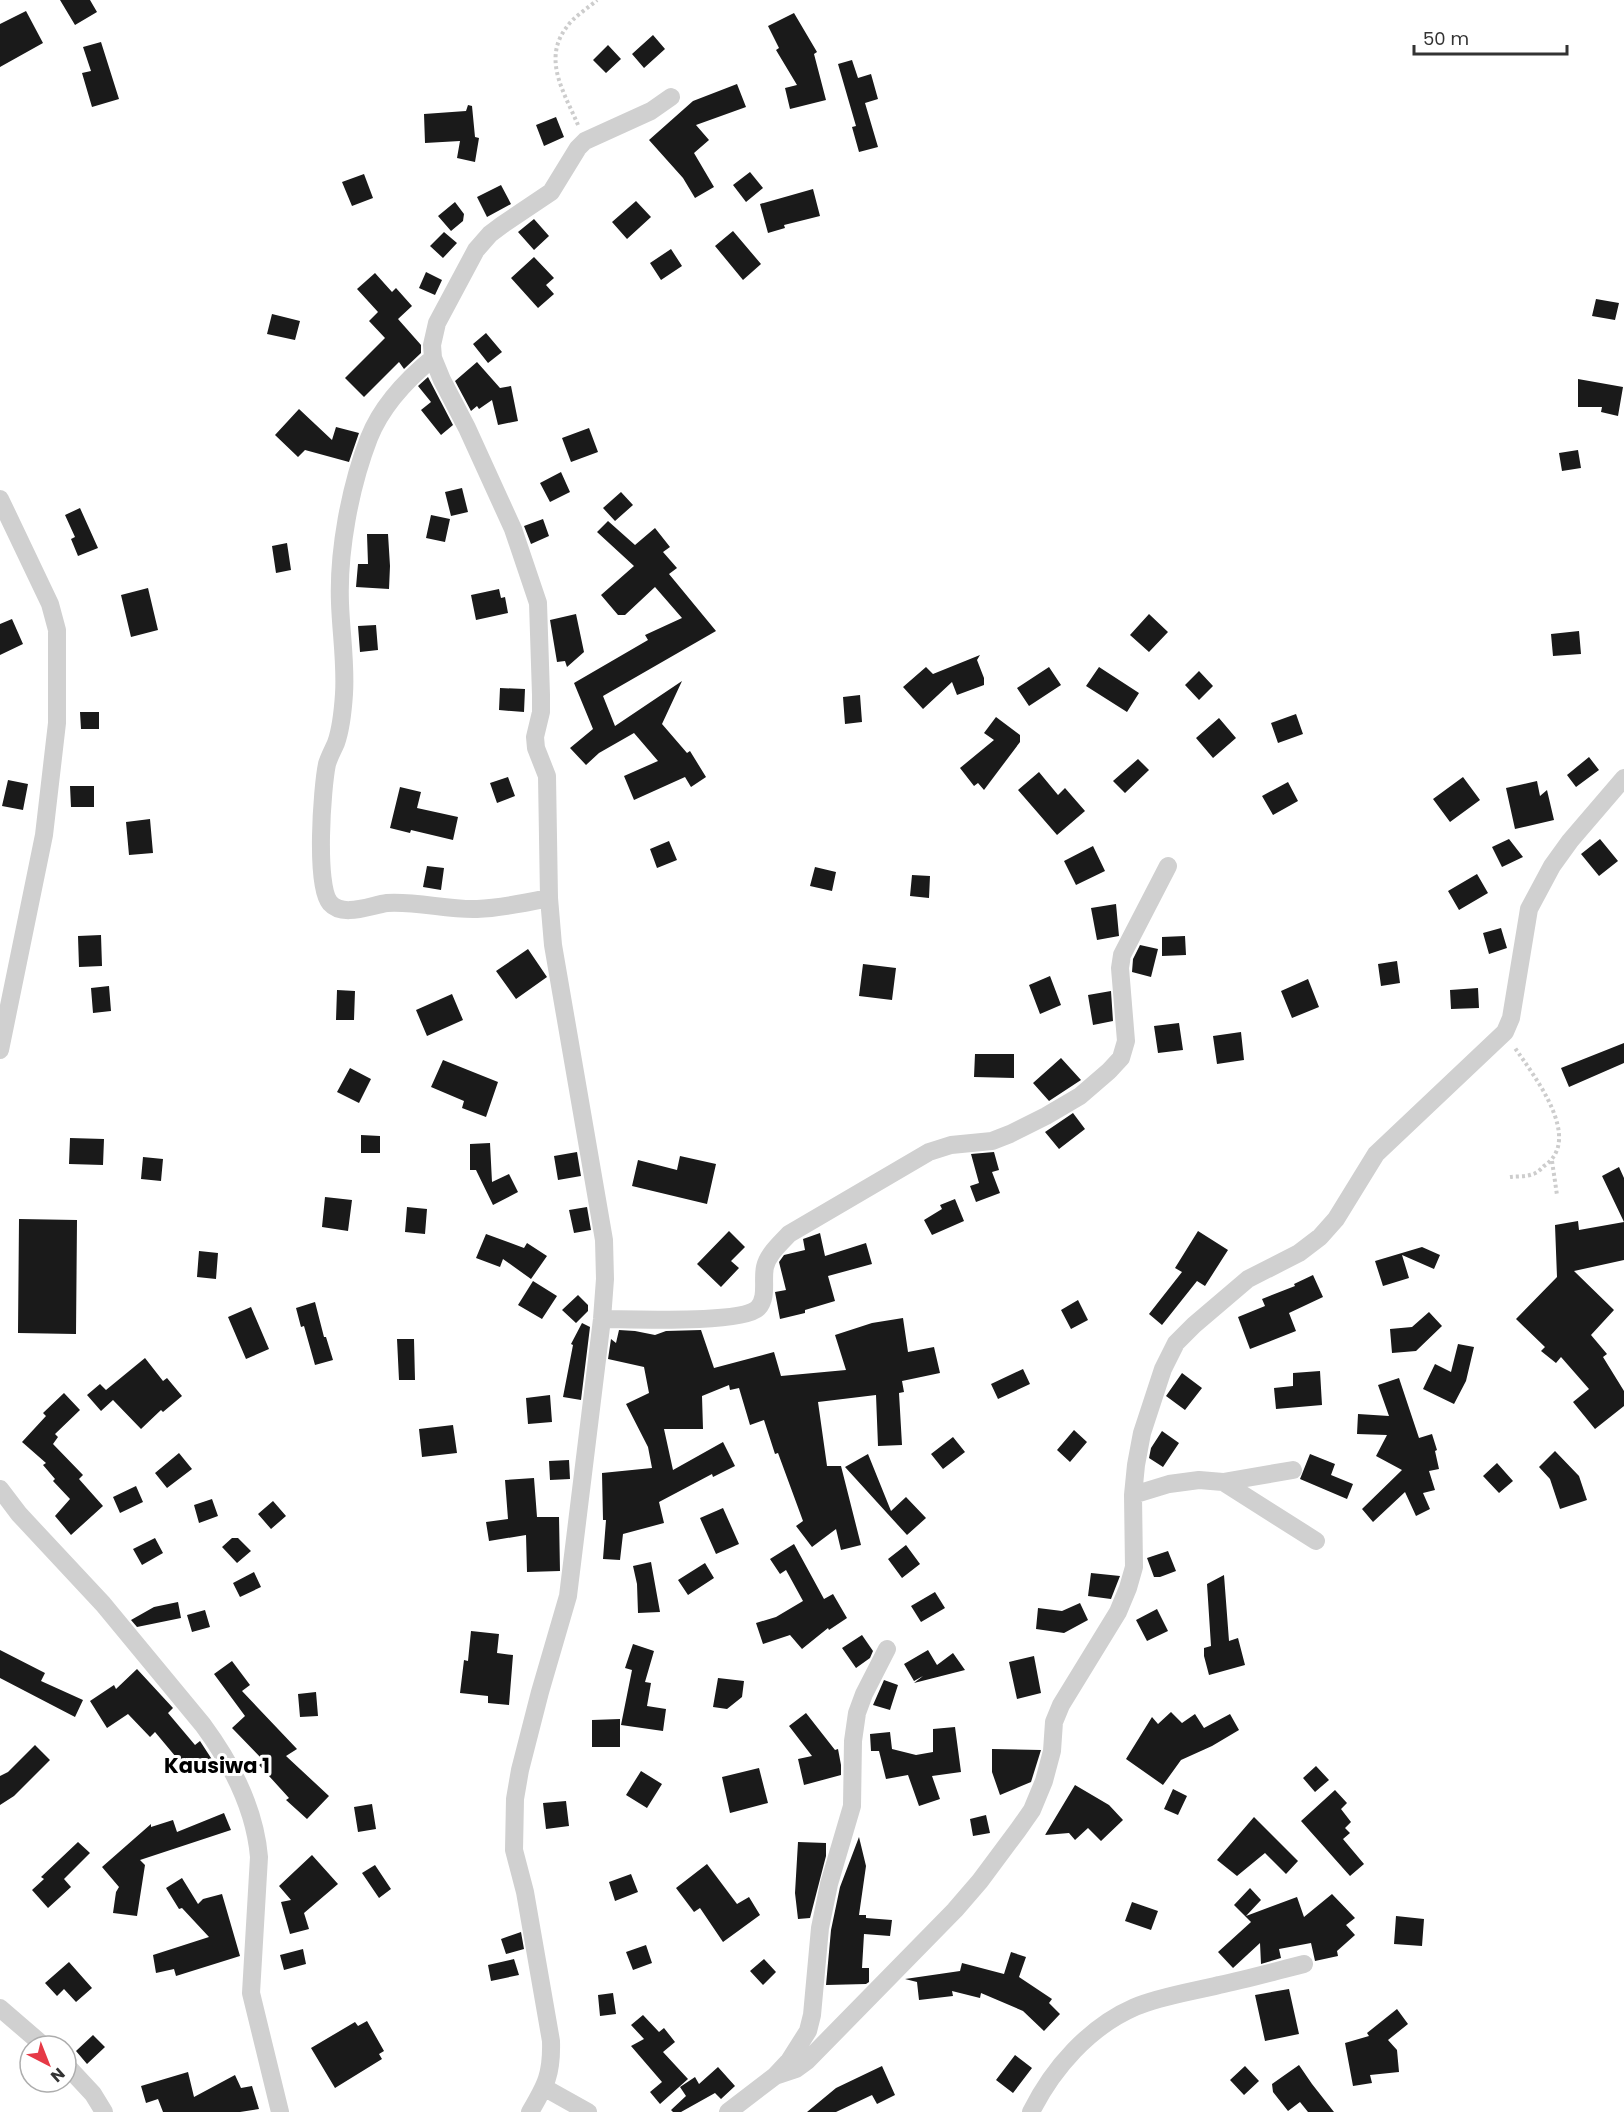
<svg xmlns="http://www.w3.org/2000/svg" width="1624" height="2112" font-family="Poppins,sans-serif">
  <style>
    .building { fill: #1a1a1a }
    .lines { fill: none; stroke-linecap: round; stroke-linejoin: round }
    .path { stroke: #cdcdcd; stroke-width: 4; stroke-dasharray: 3 3; stroke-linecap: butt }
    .minor { stroke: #d0d0d0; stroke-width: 18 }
    .labels { text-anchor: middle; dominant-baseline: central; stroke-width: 6; stroke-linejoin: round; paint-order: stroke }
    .quarter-label { font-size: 21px; font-weight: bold; fill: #000; stroke: #fff }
  </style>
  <rect width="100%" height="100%" fill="#fff"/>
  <path class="building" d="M60,0H90L97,12L75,25Z
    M26,11L43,43L0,67V24Z
    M794,13L817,52L814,54L826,100L790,109L785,88L797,85L776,50L779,48L768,26Z
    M653,35L665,49L644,68L632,54Z
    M101,42L119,99L92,107L82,73L91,71L83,47Z
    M608,45L621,59L606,73L593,60Z
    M852,60L858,78L871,74L878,99L865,103L878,147L859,152L852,127L856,126L838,64Z
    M737,84L746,107L696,125L709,140L694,153L714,187L695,198L683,178L649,140L693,101Z
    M468,105L472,106L475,137L479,138L475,162L457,158L460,141L425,143L424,114L466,111Z
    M556,117L564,137L544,146L536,125Z
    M750,172L763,188L746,202L733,185Z
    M364,174L373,198L352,206L342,182Z
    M501,185L511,204L487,217L477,197Z
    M813,189L820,216L784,225L785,228L768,233L760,204Z
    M636,201L651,217L627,239L612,222Z
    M455,202L464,214L463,221L451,231L438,216Z
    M534,219L549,236L534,250L518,232Z
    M733,231L761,264L743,280L715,246Z
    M444,232L457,243L443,258L430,246Z
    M671,249L682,266L661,280L650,263Z
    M534,257L554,278L546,285L554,294L538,308L511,278Z
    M426,272L442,280L435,295L419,288Z
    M375,273L392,292L396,288L412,306L398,319L421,345V353L404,369L399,362L364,397L345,378L385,338L369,321L378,312L357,289Z
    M1596,299L1619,303L1615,320L1592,316Z
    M272,314L300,321L295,340L267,334Z
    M486,333L502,352L488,363L473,344Z
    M477,362L500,388L511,386L518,421L498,425L492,400L479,409L477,406L471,411L455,381Z
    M428,377L453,425L441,435L421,410L431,402L418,386Z
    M1578,379L1623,387L1618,416L1601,412L1602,407H1578Z
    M299,409L332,440L336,427L359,433L349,462L305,450L298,457L275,435Z
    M589,428L598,452L571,462L562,438Z
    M1578,450L1581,468L1562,471L1559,453Z
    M561,472L570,492L550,502L540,483Z
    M462,488L468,512L451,516L445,492Z
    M621,492L633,505L615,521L603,508Z
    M80,508L98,548L78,556L71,539L75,537L65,515Z
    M431,515L450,519L445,542L426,538Z
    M543,519L549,536L531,544L524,526Z
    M608,521L635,545L655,528L670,547L663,552L677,568L669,574L716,631L603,696L615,726L682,681L662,724L687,753L690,751L706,777L691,787L685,777L634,800L624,776L658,761L634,733L599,753L586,765L570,748L593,729L574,683L648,640L645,635L682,618L655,587L625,615H618L601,595L634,566L597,532Z
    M367,534H388L390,566L389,589L356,587L358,564H368Z
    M287,543L291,570L276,573L272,546Z
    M148,588L158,630L131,637L121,595Z
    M499,589L501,598L505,597L508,613L476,620L471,595Z
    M576,614L584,652L567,667L565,661L557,662L550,620Z
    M1149,614L1168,632L1149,652L1130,635Z
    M12,619L23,644L0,655V624Z
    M376,625L378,650L360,652L358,626Z
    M1579,631L1581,654L1553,656L1551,634Z
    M980,655L977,660L984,678V685L957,695L952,682L923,709L903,687L926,667L933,674Z
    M1049,667L1061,685L1029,706L1017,688Z
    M1099,667L1139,693L1127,712L1086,686Z
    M1199,671L1213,686L1199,700L1185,685Z
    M500,688L525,689L524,712L499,710Z
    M860,695L862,722L845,724L843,697Z
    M80,712H99V729H81Z
    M1296,714L1303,734L1278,743L1271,723Z
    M996,717L1020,735V742L984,790L978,783L974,786L960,768L994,740L984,733Z
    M1219,718L1236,738L1213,758L1196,738Z
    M1589,757L1599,770L1576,787L1567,775Z
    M1138,759L1149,770L1125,793L1113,781Z
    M1039,772L1058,795L1065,788L1085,811L1057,835L1018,790Z
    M508,777L515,796L497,803L490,783Z
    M1463,777L1480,800L1450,822L1433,799Z
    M8,780L28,784L23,810L2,806Z
    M1537,781L1540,796L1547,790L1554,820L1515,829L1506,788Z
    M1288,782L1298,801L1273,815L1262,796Z
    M70,786H94V807H71Z
    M400,787L421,792L417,808L458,817L453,840L411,830L410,833L390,828Z
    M150,819L153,853L129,855L126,822Z
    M1509,839L1523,857L1502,867L1492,847Z
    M1600,839L1618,861L1599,876L1581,854Z
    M669,841L677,860L657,868L650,849Z
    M1093,846L1105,871L1076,885L1064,861Z
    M427,866L444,868L441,890L423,887Z
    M815,867L836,872L832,891L810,886Z
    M1477,874L1488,893L1459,910L1448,891Z
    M912,875L930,876L929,898L910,896Z
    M1116,904L1119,936L1097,940L1091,908Z
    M1501,928L1507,948L1489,954L1483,933Z
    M101,935L102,966L79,967L78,936Z
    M1185,936L1186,955L1162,956V937Z
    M1140,945L1158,949L1151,977L1132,972L1133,959Z
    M528,949L547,977L516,999L496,971Z
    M1397,961L1400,983L1381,986L1378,964Z
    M863,964L896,968L892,1000L859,996Z
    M1050,976L1061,1005L1040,1014L1029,985Z
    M1308,979L1319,1007L1292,1018L1281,991Z
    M109,986L111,1011L93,1013L91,988Z
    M1478,988L1479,1008L1451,1009L1450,990Z
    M337,990L355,991L354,1020H336Z
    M1111,991L1113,1021L1093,1025L1088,995Z
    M452,994L463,1020L427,1036L416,1010Z
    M1179,1023L1183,1050L1158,1053L1154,1026Z
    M1241,1032L1244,1060L1217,1064L1213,1036Z
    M1624,1043V1063L1569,1087L1561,1068Z
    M975,1054H1014V1078L974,1077Z
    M1061,1058L1081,1080L1049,1101L1033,1083Z
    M443,1060L498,1082L486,1117L462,1108L464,1101L431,1087Z
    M350,1068L371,1079L359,1103L337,1092Z
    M1073,1113L1085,1129L1059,1149L1045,1132Z
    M361,1135L380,1136V1153H361Z
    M70,1138L104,1139L103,1165L69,1164Z
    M490,1143L492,1182L509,1174L518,1192L493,1205L476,1170H470V1144Z
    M577,1152L581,1176L558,1180L554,1156Z
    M994,1152L999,1170L992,1172L1000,1193L976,1202L970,1186L979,1183L971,1154Z
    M680,1156L716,1164L707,1204L632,1186L638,1160L677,1170Z
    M143,1157L163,1159L161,1181L141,1179Z
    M1619,1167L1624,1178V1260L1574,1271L1614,1310L1591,1335L1607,1354L1603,1357L1624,1391V1406L1595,1429L1573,1402L1589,1389L1561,1357L1556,1363L1541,1351L1545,1347L1516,1319L1557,1277L1555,1225L1578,1221L1579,1230L1624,1222L1602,1176Z
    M325,1197L352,1200L348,1231L322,1227Z
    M955,1199L964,1221L932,1235L924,1220L942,1209L940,1205Z
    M407,1207L427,1209L425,1234L405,1232Z
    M587,1207L591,1230L574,1233L569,1210Z
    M19,1219L77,1220L76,1334L18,1333Z
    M729,1231L745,1247L731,1261L739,1268L721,1287L697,1264Z
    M1198,1231L1228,1250L1205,1286L1197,1281L1162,1325L1149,1314L1182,1272L1175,1268Z
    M820,1233L825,1256L866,1243L872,1264L828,1276L835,1301L805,1310V1313L780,1319L775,1292L786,1290L779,1262L784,1255L805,1250L803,1239Z
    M486,1234L524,1248L527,1243L547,1256L531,1279L503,1259L500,1267L476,1258Z
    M1422,1247L1440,1255L1434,1269L1402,1255L1409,1278L1383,1286L1375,1261Z
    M199,1251L218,1253L216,1279L197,1277Z
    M1313,1275L1323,1297L1289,1313L1296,1331L1250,1349L1238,1317L1265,1306L1262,1299L1295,1286L1294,1284Z
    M533,1281L557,1296L542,1319L518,1305Z
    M578,1295L588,1305V1311L576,1323L562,1310Z
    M1078,1300L1088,1320L1071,1329L1061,1310Z
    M315,1302L324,1337H326L333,1360L315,1365L304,1326L301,1327L296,1308Z
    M251,1307L269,1349L246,1359L228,1317Z
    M1429,1312L1442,1326L1416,1351L1392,1353L1390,1329L1412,1327Z
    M903,1318L908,1352L934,1347L940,1373L902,1381L904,1392L899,1393L902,1445L878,1446L876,1395L818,1402L827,1466H841L861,1545L841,1550L836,1529L812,1547L796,1526L803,1521L778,1453L775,1454L764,1420L750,1425L739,1388L730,1390L729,1385L702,1396L703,1429H664L673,1470L723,1442L735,1466L713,1477L712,1474L659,1502L664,1523L623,1534L620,1560L603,1559L606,1520H603L602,1473L652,1468L648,1447L626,1404L649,1393L644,1367L608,1359L611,1339L616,1343L619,1330L635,1331L655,1335L666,1331L701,1330L714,1368L774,1352L781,1376L846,1370L835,1335L872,1323Z
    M582,1323L590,1327L581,1400L563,1397L573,1345L571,1344Z
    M397,1339H414L415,1380H399Z
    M1458,1344L1474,1347L1466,1381L1454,1404L1423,1389L1435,1364L1451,1372Z
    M145,1358L163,1381L167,1378L182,1396L163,1412L161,1410L141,1429L113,1400L101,1411L87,1395L100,1384L106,1390Z
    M1023,1369L1030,1384L998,1399L991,1384Z
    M1320,1371L1322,1405L1276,1409L1274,1388L1293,1386V1373Z
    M1182,1373L1202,1388L1185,1410L1166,1396Z
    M1399,1378L1419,1438L1432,1434L1437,1450L1435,1451L1439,1469L1429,1471L1435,1490L1423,1493L1430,1509L1416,1516L1405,1492L1373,1522L1362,1509L1402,1470L1376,1456L1387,1435L1357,1434L1358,1414L1389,1416L1378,1385Z
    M64,1393L80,1410L55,1434L58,1437L53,1444L83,1475L79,1479L103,1506L71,1535L55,1516L70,1499L53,1481L55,1479L43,1465L46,1463L22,1442L46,1416L43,1413Z
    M550,1395L552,1422L528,1424L526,1398Z
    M453,1425L457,1453L422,1457L419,1429Z
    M1074,1430L1087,1442L1070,1462L1057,1450Z
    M1162,1431L1179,1443L1163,1467L1149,1458L1151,1448Z
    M953,1437L965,1452L943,1469L931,1454Z
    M1555,1451L1579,1476L1587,1500L1560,1509L1550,1479L1539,1467Z
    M179,1453L192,1469L167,1488L155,1473Z
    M868,1454L891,1511L906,1497L926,1518L907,1535L845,1467Z
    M1310,1454L1335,1464L1331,1475L1353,1484L1347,1499L1300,1479Z
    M569,1460L570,1479L550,1480L549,1461Z
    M1497,1463L1513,1481L1499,1493L1483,1476Z
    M534,1478L537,1517H559L560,1571L527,1572L526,1535L489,1541L486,1522L508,1519L505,1480Z
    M136,1486L143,1502L120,1513L113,1497Z
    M212,1499L218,1516L199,1523L194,1505Z
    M273,1501L286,1516L271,1529L258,1514Z
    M723,1508L739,1544L716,1554L700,1518Z
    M155,1538L163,1553L142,1565L133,1549Z
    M232,1538H238L251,1551L237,1563L222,1547Z
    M794,1544L824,1599L833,1594L847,1618L829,1630L828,1628L802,1649L790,1635L763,1644L756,1623L776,1617L803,1601L786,1570L780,1574L770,1559Z
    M906,1545L920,1564L902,1578L888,1559Z
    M1168,1551L1176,1571L1160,1577H1154L1147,1558Z
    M651,1562L660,1612L638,1613L637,1584L633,1566Z
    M705,1563L714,1578L688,1595L678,1580Z
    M254,1572L261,1587L240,1597L233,1583Z
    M1091,1573L1120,1576L1111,1599L1088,1596Z
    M1224,1575L1229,1641L1238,1638L1245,1665L1209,1675L1204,1656V1648L1211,1646L1207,1584Z
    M935,1592L945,1608L921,1622L911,1606Z
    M178,1602L181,1618L137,1627L131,1620L154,1607Z
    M1080,1603L1088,1620L1064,1633L1036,1629L1038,1608L1062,1611Z
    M1157,1609L1168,1631L1147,1641L1136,1620Z
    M205,1610L210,1627L192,1632L187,1615Z
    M471,1631L499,1634L497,1653L513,1655L509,1705L488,1703V1696L460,1693L464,1660L468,1661Z
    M862,1635L873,1651L870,1658L856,1668L842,1648Z
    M633,1644L654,1651L645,1682L651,1683L647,1706L666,1709L663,1731L621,1725L632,1670L625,1668Z
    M0,1650L45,1673L41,1681L83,1700L75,1717L0,1678Z
    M928,1650L937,1665L953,1653L965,1670L914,1683L923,1676L914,1681L904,1664Z
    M1034,1656L1041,1693L1017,1699L1009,1662Z
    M232,1661L250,1685L242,1691L297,1749L286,1756L329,1796L307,1819L286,1800L289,1798L259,1765L264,1761L232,1728L245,1716L214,1674Z
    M137,1669L173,1708L168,1713L195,1745L200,1741L213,1761L215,1763L201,1774L198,1769L191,1775L155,1732L150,1737L128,1714L107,1728L90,1701L114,1685L116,1689Z
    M718,1678L744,1681L742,1697L727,1709L713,1707Z
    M884,1680L898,1685L890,1710L873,1705Z
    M316,1692L318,1716L300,1717L298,1694Z
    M1171,1712L1182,1723L1195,1714L1204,1728L1230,1714L1239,1730L1212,1746L1181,1760L1163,1785L1126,1759L1152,1717L1158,1724Z
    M806,1713L835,1750L838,1749L841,1765V1775L804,1785L798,1759L812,1756L789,1726Z
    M620,1719V1747H592V1720Z
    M955,1727L961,1772L932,1776L940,1799L919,1806L908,1775L886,1779L879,1751H871L870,1734L890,1732L892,1749L916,1755L933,1752V1729Z
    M35,1745L50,1760L14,1796L0,1805V1776L8,1772Z
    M992,1749L1041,1750L1031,1782L1000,1795L992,1772Z
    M1316,1766L1329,1780L1315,1792L1303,1778Z
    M759,1768L768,1803L730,1813L722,1777Z
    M641,1771L662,1784L647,1808L626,1795Z
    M1075,1785L1109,1805L1123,1820L1101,1841L1088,1828L1075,1840L1069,1833L1045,1835Z
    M1173,1789L1187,1796L1178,1815L1164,1809Z
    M1335,1790L1347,1803L1341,1809L1351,1822L1345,1828L1350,1833L1343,1839L1364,1864L1350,1876L1301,1821Z
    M566,1801L569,1826L546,1829L543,1803Z
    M372,1804L376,1829L358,1832L354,1807Z
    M224,1813L231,1830L140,1860L145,1865L137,1916L113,1913L116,1892L119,1887L102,1867L151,1824V1827L173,1820L177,1832Z
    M986,1815L990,1833L973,1836L970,1819Z
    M1254,1817L1298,1861L1286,1874L1265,1853L1237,1876L1217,1860Z
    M859,1837L866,1866L859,1915H866V1918L892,1920L890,1936L864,1934L862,1968H869V1982L866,1984L826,1985L831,1930L840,1887Z
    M78,1842L90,1853L64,1879L71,1887L48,1908L32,1890L44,1879L41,1877Z
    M798,1842L826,1843V1856L810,1918L798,1919L795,1893Z
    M312,1855L338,1884L304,1913L309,1929L290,1934L281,1902L291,1900L279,1886Z
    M707,1864L737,1904L749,1897L760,1915L723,1942L700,1908L694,1912L676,1888Z
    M375,1865L391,1889L379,1898L362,1873Z
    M631,1874L638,1892L615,1901L609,1882Z
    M182,1878L198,1904L203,1899L222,1894L240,1956L176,1976L174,1969L156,1973L153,1955L209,1937L182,1908L179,1909L166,1888Z
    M1250,1888L1261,1900L1246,1916L1297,1897L1304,1917L1332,1894L1355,1918L1346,1925L1355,1935L1337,1951L1338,1956L1315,1961L1311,1943L1279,1949L1281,1958L1261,1964L1260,1943L1233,1968L1218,1952L1251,1922L1234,1905Z
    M1132,1902L1158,1911L1151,1930L1125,1921Z
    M1396,1916L1424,1919L1422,1946L1394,1944Z
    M521,1932L524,1949L506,1954L501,1939Z
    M646,1945L652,1963L633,1970L626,1952Z
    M303,1949L306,1964L284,1970L280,1955Z
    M1011,1952L1026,1957L1019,1977L1052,1999L1049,2003L1060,2014L1044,2031L1023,2011L981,1993L980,1998L952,1991L953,1996L919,2000L917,1982L905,1979L960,1971L962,1963L1004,1974Z
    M514,1959L519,1975L491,1981L488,1965Z
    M764,1959L776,1972L763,1985L750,1971Z
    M69,1962L92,1988L76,2002L64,1989L57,1996L45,1983Z
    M1289,1989L1299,2034L1265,2041L1255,1995Z
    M613,1993L616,2014L600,2016L598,1995Z
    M1397,2009L1408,2024L1388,2040L1397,2050L1399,2072L1370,2075L1372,2083L1353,2086L1345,2043L1369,2036L1367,2033Z
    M643,2015L659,2032L664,2028L675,2042L663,2052L688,2079L660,2104L650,2092L662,2082L631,2046L644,2039L631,2025Z
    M367,2021L384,2051L379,2054L382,2059L335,2088L311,2048L355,2022L358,2026Z
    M93,2035L105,2047L87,2064L76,2051Z
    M1015,2055L1032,2068L1013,2093L996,2080Z
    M1299,2065L1312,2084L1334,2112H1308L1300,2102L1288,2111L1273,2092L1272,2084Z
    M882,2066L895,2095L877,2104L872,2095L836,2112H807L836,2088Z
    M1245,2066L1259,2081L1244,2095L1230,2080Z
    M718,2067L735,2086L721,2099L715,2093L681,2112H673L671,2110L686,2096L680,2087L695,2077L699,2084Z
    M188,2072L194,2097L235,2075L241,2088L252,2086L259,2109L240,2112H163L158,2099L146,2103L141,2086Z"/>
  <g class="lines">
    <path class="path" d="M578,125C565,94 542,60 566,28C573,17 587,9 597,0
      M1552,1161L1557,1195
      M1510,1177C1517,1176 1526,1177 1533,1174C1537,1173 1541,1169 1544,1166C1584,1139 1534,1076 1515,1048"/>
    <path class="minor" d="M433,358C406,380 382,405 369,438C350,487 338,551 340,603C341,633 346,664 344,694C343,709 341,729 336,743C333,750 329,757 327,764C322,788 315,886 330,903C343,918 371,905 387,903C417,901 447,910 477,909C502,908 525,903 549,898
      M0,499L50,604L57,630V723L44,835L0,1050
      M602,1319C629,1319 742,1324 758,1308C768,1297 762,1280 765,1267C768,1254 780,1244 789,1234L929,1152L951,1145L992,1141L1010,1134L1046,1116L1080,1096L1109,1071L1121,1058L1126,1041L1120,968L1122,955L1168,866
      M1223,1482L1316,1541
      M0,1489L19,1514L103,1604L203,1725C231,1763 255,1809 259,1857L251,1993L280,2112
      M1133,1495L1169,1484L1199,1480L1223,1482L1293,1470
      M0,2008L44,2046
      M66,2065L93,2094L104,2112
      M775,2076L796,2069L807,2061L955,1910L980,1881L1018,1830L1032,1810L1044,1781L1052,1751L1054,1722L1061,1705L1118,1612L1128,1588L1134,1567L1133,1495L1136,1465L1142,1433L1163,1369L1176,1343L1194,1325L1248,1279L1299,1253L1320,1237L1336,1219L1376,1154L1505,1032L1511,1018L1529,909L1552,866L1570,841L1624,778
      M545,2088L588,2112
      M530,2112C546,2085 552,2074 551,2041L525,1892L514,1850L515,1799L520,1770L540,1692L568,1596L602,1319L605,1279L604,1240L553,945L549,898L547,776L536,748L535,737L541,712V695L538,603L513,529L467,428L442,380L433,358L432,345L437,323L476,250L490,234L502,225L551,192L578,148L585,141L651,111L671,97
      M728,2112L775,2076L789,2061L808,2031L812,2015L820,1928L829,1884L852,1806L853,1741L857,1713L864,1694L887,1649
      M1031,2112C1053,2068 1089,2027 1135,2007C1162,1996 1191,1992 1219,1985C1248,1979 1276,1971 1304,1964"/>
  </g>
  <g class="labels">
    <g class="quarter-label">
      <text x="217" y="1765">Kausiwa 1</text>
    </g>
  </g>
  <g transform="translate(48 2064) rotate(138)"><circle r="28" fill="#ffffff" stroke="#adadad" stroke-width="1.5"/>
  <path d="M0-4.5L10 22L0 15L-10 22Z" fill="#e63946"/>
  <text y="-9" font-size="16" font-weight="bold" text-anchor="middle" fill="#333333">N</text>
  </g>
  <path d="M1414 45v9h153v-9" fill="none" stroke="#333333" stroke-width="3"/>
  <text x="1423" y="45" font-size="18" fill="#333333" stroke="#ffffff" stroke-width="4.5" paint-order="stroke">50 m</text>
</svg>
